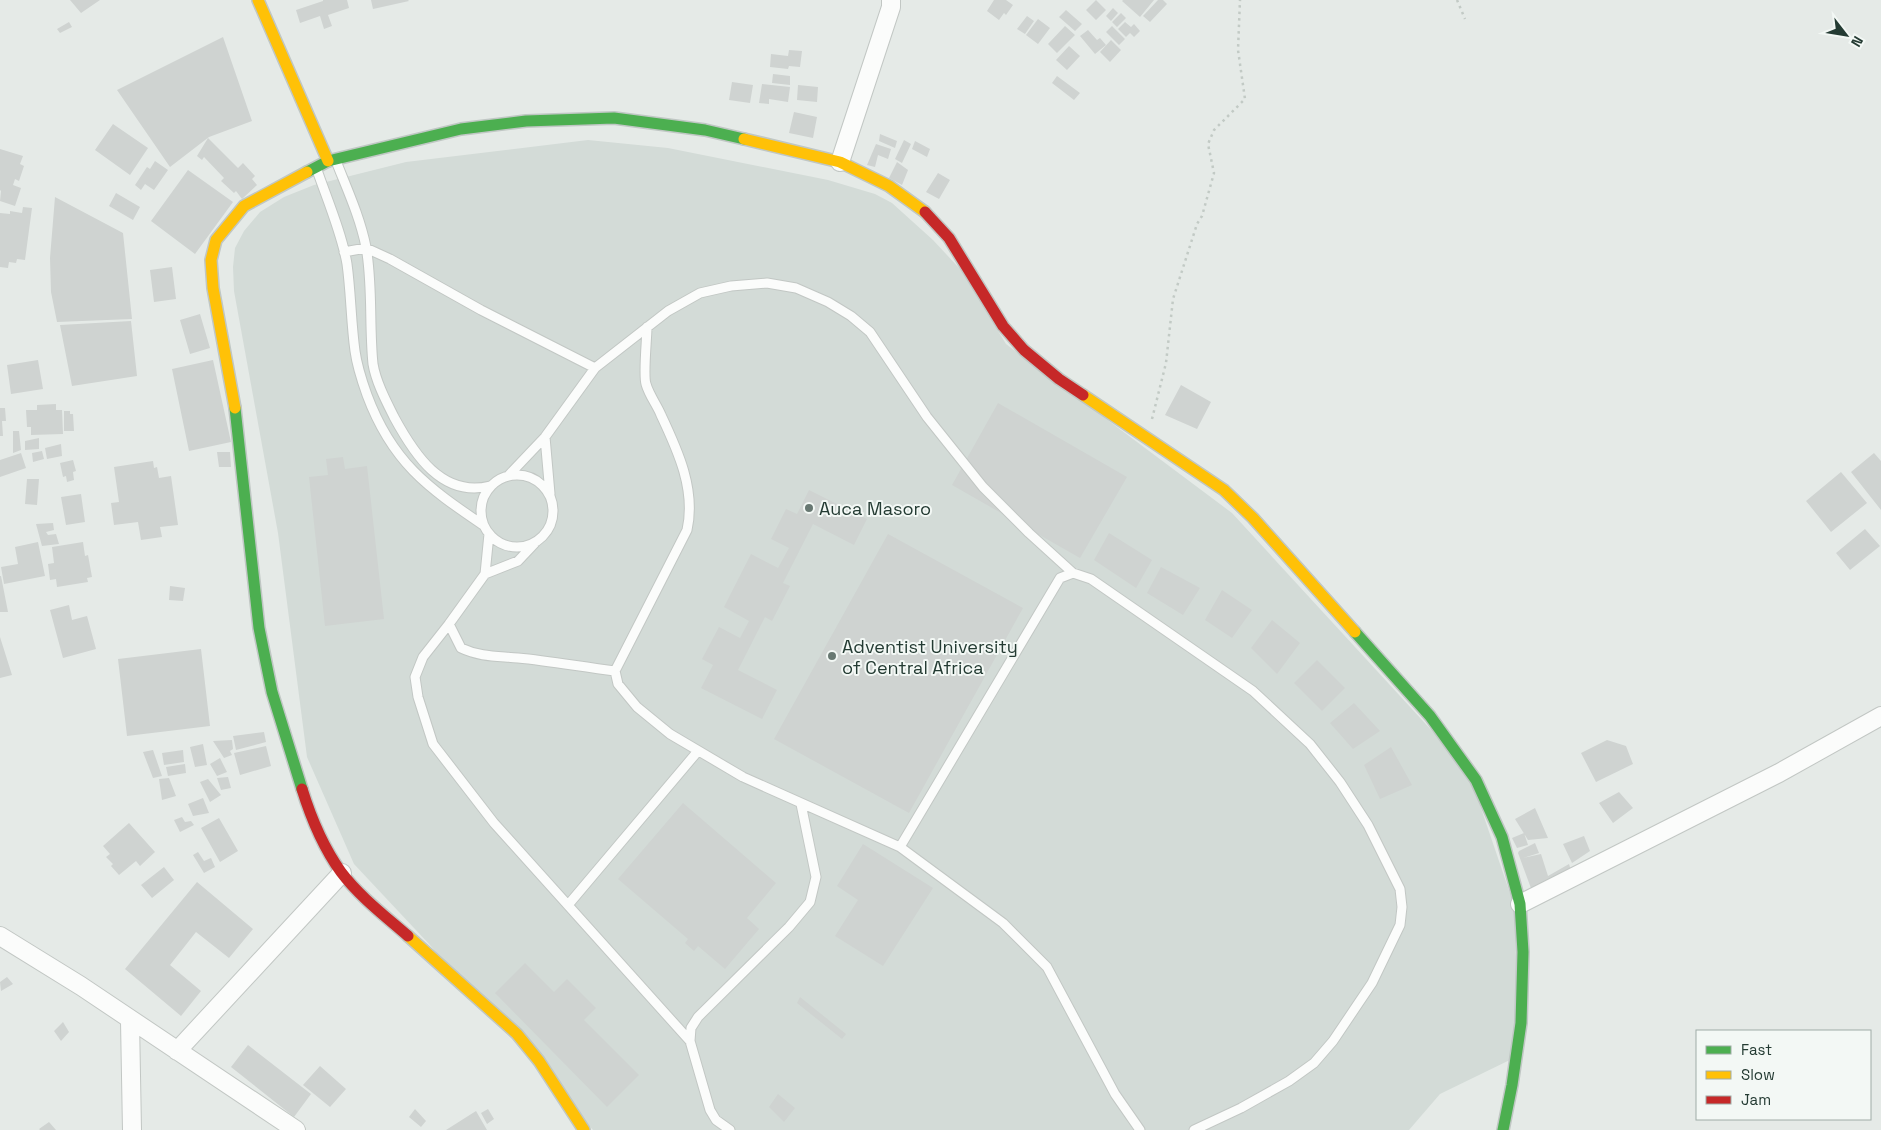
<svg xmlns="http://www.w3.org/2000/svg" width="1881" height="1130" font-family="'Space Grotesk',sans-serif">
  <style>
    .built { fill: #d3dbd7 }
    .building { fill: #cfd3d1 }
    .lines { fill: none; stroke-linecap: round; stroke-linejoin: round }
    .lane-casing { stroke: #c2c7c4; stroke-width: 11 }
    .street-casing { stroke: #c2c7c4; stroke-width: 20 }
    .fast-casing { stroke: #c0c7c4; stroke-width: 14 }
    .slow-casing { stroke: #c0c7c4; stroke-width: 14 }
    .jam-casing { stroke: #c0c7c4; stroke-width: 14 }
    .path { stroke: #c2cac5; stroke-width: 2.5; stroke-dasharray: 2.5 4; stroke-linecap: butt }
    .lane { stroke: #fbfcfb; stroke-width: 9 }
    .street { stroke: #fbfcfb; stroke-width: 18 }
    .fast { stroke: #4caf50; stroke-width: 11 }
    .slow { stroke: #ffc107; stroke-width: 11 }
    .jam { stroke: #c62828; stroke-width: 11 }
    .poi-dot { fill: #687872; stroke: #f3f8f5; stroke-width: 2 }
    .labels { text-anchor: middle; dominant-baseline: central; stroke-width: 4; stroke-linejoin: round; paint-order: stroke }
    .poi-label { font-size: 18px; fill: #243b33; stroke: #f3f8f5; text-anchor: start }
  </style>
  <rect width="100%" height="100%" fill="#e5eae7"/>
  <path class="built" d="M588,140L668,148L828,180L875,194L892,203L933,240L960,269L1006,344L1232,513L1468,770L1515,908L1518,1056L1440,1094L1409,1130H593L429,944L354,864L307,757L278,533L234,291L233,267L235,248L244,231L260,212L284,197L314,185L406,162Z"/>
  <path class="building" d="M70,0H100L81,13Z
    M323,0H347L349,8L328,15L332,26L324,29L320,16L300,23L296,10L323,1Z
    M371,0H408L409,1L373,9Z
    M994,0H1006L1013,5L1006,15L1004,13L999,20L987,11Z
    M1096,0L1106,10L1096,20L1086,10Z
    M1123,0H1154L1140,17L1122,1Z
    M1158,0H1163L1167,4L1150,22L1143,16Z
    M1113,8L1118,13L1111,21L1106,16Z
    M1066,10L1082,24L1075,31L1059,17Z
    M1121,13L1126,18L1117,27L1112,22Z
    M1027,16L1034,21L1025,34L1017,29Z
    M1038,19L1050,28L1038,44L1026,35Z
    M69,22L72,27L60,33L57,29Z
    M1125,22L1131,27L1134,24L1140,31L1134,37L1130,33L1126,37L1118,29Z
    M1065,26L1075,35L1057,53L1048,44Z
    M1112,26L1125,39L1119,45L1106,32Z
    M1088,30L1097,40L1100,38L1106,45L1095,54L1080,36Z
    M223,37L252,121L209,137L170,167L117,90Z
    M1111,40L1121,50L1110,62L1100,52Z
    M1069,46L1080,56L1067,70L1056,60Z
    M789,50L802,51L800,67L789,66L788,69L770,67L771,54L788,56Z
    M773,74L790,76V85L772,83Z
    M1057,76L1080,93L1074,100L1052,83Z
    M732,82L753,85L750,103L729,100Z
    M762,84L790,87L788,102L769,99V104L759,103Z
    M798,85L818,87L817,102L797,100Z
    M794,112L817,117L813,138L789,133Z
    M113,124L148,148L130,175L95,150Z
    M880,134L897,141L895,148L879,141Z
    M208,138L238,168L243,163L255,176L252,179L257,185L242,199L236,191L234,193L221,181L224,178L204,157L202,160L197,156Z
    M904,140L911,144L902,163L895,159Z
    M915,141L930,149L927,157L912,149Z
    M876,144L891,149L888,159L878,155L875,167L867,165Z
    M0,149L23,156L20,164L24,166L19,181L15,179L13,185L21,188L15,206L0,201L1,191L0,190Z
    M155,161L168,170L154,190L145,184L141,190L135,185L147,167L150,169Z
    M897,162L908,170L902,185L889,178Z
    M188,170L233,202L195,254L151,221Z
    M938,173L950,180L939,199L926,192Z
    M116,193L140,207L133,220L109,206Z
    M55,197L123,233L132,319L57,322L51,292L50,258Z
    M23,207L32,208L25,260L17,259L16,263L9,262L8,268L0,267V213L10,214V211L22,213Z
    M172,267L176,299L154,302L150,270Z
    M200,314L210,348L190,354L180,320Z
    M131,321L137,376L72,386L60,325Z
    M38,360L43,389L11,394L7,365Z
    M213,360L231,442L189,451L172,369Z
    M1181,385L1211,402L1197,429L1165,415Z
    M998,403L1127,477L1080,558L952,485Z
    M56,404V410H62L63,434L31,435V427H27L26,410H37V405Z
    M0,408H5L6,421H2L3,436H0Z
    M64,411H70V414H73L74,431H64Z
    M13,431H19L21,450L13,453Z
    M39,438V449L25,450V441Z
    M61,444L62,456L47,459L45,448Z
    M42,451L44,459L33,462L32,453Z
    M217,452H230L231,467H219Z
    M21,453L26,468L0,477V460Z
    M1874,453L1881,461V510L1851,472Z
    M343,457L345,469L367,466L384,619L325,626L309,477L328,475L326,459Z
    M73,460L76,471L73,472L74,480L67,482L66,476L63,477L60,463Z
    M153,461L154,468L157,467L159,478L171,476L178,525L160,527L162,537L141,540L138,522L114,525L111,503L119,502L114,467Z
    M1841,472L1867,503L1831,532L1806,501Z
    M27,479H39L37,505L25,504Z
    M809,490L867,519L854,545L813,524L783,583L790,586L772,621L765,617L738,670L777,690L762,719L701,688L713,665L702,659L719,627L740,638L749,621L724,607L751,554L778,568L789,548L771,539L786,509L797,514Z
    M81,494L85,522L66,525L61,497Z
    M53,523L54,530L46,532L48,535L56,534L59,544L42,546L36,524Z
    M1865,529L1880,546L1850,570L1836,553Z
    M1109,533L1152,560L1136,588L1094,560Z
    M888,534L1023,608L909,813L774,739Z
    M38,542L45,576L4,584L1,567L18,564L15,547Z
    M83,542L85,556L88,555L92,577L87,578L88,582L57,587L56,579L50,580L48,564L54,563L52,547Z
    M1161,567L1200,588L1183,615L1147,593Z
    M0,576H1L8,612H0Z
    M170,586L185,588L183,601L169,600Z
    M1222,590L1252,610L1232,638L1205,620Z
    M69,605L72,620L87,616L96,649L63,658L50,610Z
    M1272,620L1300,643L1277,674L1251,648Z
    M0,637L12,675L0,678Z
    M201,649L210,726L127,736L118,659Z
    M1317,660L1345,688L1322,711L1294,683Z
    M1354,703L1380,731L1353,749L1330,723Z
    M264,732L266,742L236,750L233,736Z
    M232,740L233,749L230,751L232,755L224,758L213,741Z
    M1607,740L1626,746L1633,764L1596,782L1581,753Z
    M203,744L207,765L195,767L190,747Z
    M266,746L271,766L240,775L234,753Z
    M1391,747L1412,785L1380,799L1364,765Z
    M153,750L162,776L153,778L143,752Z
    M183,750L184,762L164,765L162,753Z
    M220,758L227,772L217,776L210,764Z
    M185,764L186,773L168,776L166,767Z
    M228,777L231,788L221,790L217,778Z
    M169,778L176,796L162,800L159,779Z
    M208,779L221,795L210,802L200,782Z
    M1619,792L1633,808L1613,823L1599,803Z
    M203,798L209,813L193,816L188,804Z
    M683,803L776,883L747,918L759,929L725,969L698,946L694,951L685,943L688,939L618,879Z
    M1535,808L1548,838L1528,840L1515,819Z
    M182,817L185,822L191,821L194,825L180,832L174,820Z
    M219,818L238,851L220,862L201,828Z
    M129,823L155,852L140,866L136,861L119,875L111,866L113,864L106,857L110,854L103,846Z
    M1524,833L1528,845L1517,848L1512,838Z
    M1584,836L1590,851L1572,863L1563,844Z
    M1535,843L1539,853L1523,858L1541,854L1548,876L1569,864L1572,874L1532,891L1518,853L1519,851Z
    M863,844L933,888L883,966L835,936L858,900L837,886Z
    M198,852L204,861L211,858L215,867L204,873L193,855Z
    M164,867L174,880L152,898L141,885Z
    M197,882L253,929L229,958L196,932L170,965L201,991L181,1016L125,969Z
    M525,963L554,992L567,979L596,1008L584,1020L639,1075L607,1107L495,993Z
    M7,977L13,984L1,991L0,982Z
    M800,997L846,1034L842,1039L797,1003Z
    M63,1022L69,1032L61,1041L54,1031Z
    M248,1045L311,1094L294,1117L231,1067Z
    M320,1066L346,1089L330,1107L303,1085Z
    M778,1094L795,1108L784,1122L769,1107Z
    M415,1109L426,1121L421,1127L409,1117Z
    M488,1109L494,1119L487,1124L481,1113Z
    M476,1111L487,1130H446Z
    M49,1122L56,1130H40L39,1129Z"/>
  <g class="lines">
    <defs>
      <path id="lane" d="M336,161C347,189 360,217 366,247C373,285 369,325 373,364C376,382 386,401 394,417C414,454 442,498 490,486
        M317,170C327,199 342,234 347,264C351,293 351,322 355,351C357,366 362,381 367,395C392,462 427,487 483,525
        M344,252L366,248L390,259L481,310L595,368
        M647,327C647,338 643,375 646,384C649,395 657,405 661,415C678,451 696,490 687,530L615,671L618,684L637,707L670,734L743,777L900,847L1003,923L1047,967L1115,1094L1140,1130
        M545,437L550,494
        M481 511a36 36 0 1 1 72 0a36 36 0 1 1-72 0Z
        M508,476L545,437L595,368L668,311L700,293L731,286L767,283L796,288L828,302L851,316L870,332L927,417L983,487L1029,533L1073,573
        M489,534L485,574L449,624L461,648C480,657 497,656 518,658C550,661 582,667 615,671
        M485,574L518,561L535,543
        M449,624L423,657L415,677L418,697L433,744L494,823L690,1041
        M900,847L1060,578L1073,573L1091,579L1253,691L1310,744L1340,782L1368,825L1400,889L1402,907L1400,925L1372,983L1333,1041L1314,1063L1289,1081L1241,1108L1194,1130
        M568,905L698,751
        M730,1130L716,1120L710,1110L690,1041L691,1028L698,1017L789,927L810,902L816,877L801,804"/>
      <path id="street" d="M840,162L891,7V0
        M1520,904L1779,773L1881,716
        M0,936L81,986L296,1130
        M130,1021L132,1130
        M177,1051L342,873"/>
      <path id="fast" d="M307,172L328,161L461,129L526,121L614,118L705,130L744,139
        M235,408L259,628L272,692L302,789
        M1355,632L1430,716L1476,780L1502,837L1520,904L1523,952L1521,1023L1512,1085L1503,1130"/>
      <path id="slow" d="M258,0L328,161
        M744,139L840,162L889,186L925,212
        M1083,395L1224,490L1253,518L1355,632
        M235,408L213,288L211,260L216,240L244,206L307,172
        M408,936L517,1034L539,1061L584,1130"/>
      <path id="jam" d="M925,212L949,238L1003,326L1024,350L1059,379L1083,395
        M302,789C311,818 323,847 341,872C359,896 385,916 408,936"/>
    </defs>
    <use href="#lane" class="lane-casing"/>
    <use href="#street" class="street-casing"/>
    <use href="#fast" class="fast-casing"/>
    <use href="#slow" class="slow-casing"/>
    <use href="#jam" class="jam-casing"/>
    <path class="path" d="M1457,0L1465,19
      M1152,419L1166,363L1173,299L1197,224L1202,216L1214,173L1208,144L1214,130L1245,99L1238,50L1240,0"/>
    <use href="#lane" class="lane"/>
    <use href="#street" class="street"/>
    <use href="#fast" class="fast"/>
    <use href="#slow" class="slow"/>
    <use href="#jam" class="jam"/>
  </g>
  <g class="poi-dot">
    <circle cx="809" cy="508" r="5"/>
    <circle cx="832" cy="656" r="5"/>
  </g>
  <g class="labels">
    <g class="poi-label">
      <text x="819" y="508">Auca Masoro</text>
      <text x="842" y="646">Adventist University<tspan x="842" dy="21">of Central Africa</tspan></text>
    </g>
  </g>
  <rect x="1696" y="1030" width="175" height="90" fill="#f3f8f5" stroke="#a0aca7"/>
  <rect x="1706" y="1046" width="25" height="8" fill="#4caf50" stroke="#a0aca7"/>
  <text x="1741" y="1055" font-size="15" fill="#243b33">Fast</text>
  <rect x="1706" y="1071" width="25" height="8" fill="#ffc107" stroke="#a0aca7"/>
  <text x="1741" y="1080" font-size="15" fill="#243b33">Slow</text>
  <rect x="1706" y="1096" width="25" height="8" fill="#c62828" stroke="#a0aca7"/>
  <text x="1741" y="1105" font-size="15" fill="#243b33">Jam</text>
  <g transform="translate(1846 35) rotate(121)" stroke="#f3f8f5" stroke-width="4" paint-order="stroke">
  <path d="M0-4L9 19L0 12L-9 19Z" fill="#243b33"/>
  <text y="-8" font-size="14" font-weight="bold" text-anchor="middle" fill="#243b33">N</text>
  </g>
</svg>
